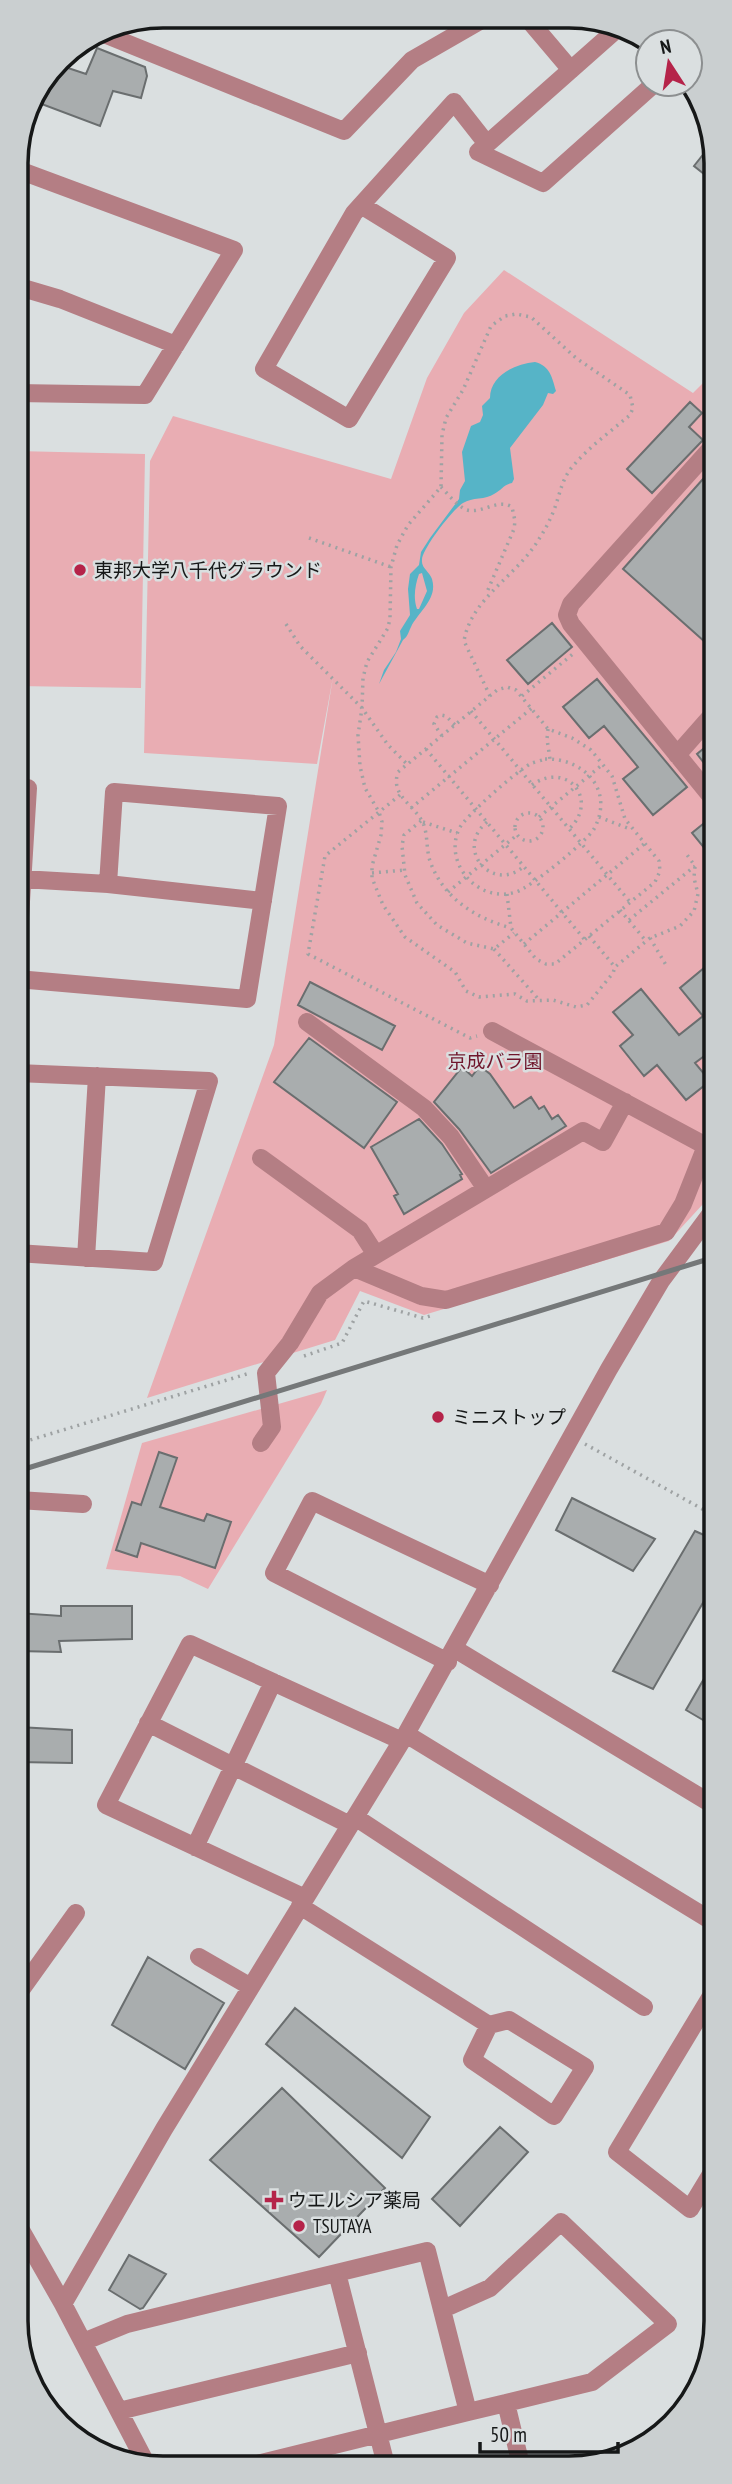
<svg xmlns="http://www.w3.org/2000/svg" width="732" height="2484" font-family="'PT Sans Narrow','Noto Sans JP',sans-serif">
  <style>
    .green { fill: #e9adb3 }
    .water { fill: #56b4c7; fill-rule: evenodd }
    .building { fill: #a9adae; stroke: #6a6e6f; stroke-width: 2 }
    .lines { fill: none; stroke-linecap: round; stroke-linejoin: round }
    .path { stroke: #9ea2a3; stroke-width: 3.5; stroke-dasharray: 2 5; stroke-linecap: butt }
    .minor { stroke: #b47e84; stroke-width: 18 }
    .rail { stroke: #757879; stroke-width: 5 }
    .poi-dot { fill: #b52349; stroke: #dadfe0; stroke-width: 2.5 }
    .labels { text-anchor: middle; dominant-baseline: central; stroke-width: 5; stroke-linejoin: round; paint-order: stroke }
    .poi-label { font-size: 19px; fill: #161818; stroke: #dadfe0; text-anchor: start }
    .park-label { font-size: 19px; fill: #70162c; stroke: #dadfe0 }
    .rim { fill: none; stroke: #161818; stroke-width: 3.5 }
  </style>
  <rect width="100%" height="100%" fill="#dadfe0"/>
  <path class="green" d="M504,270L693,393L714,372L715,1191L669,1241L424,1315L360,1291L335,1340L147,1398L274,1045L333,677L317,764L144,753L150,461L173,416L391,479L427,378L464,313Z
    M16,451L145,454L141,688L17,686Z
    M327,1390L321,1404L208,1589L180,1576L106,1569L142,1443Z"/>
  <path class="water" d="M535,362C550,366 552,377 556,391L553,394L548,393L543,405L510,448L514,479L512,483C503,485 502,490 494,494C486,500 472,497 463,503C453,509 422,549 422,560C421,568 430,572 432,579C438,599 419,611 411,627C408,633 408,636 403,640L379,684L384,670L396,652L401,639L400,631L410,615L408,589L410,574L419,565L421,552L430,538L459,499L460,490L465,481L462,452L471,426L480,422L483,415L482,406L490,398C490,376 514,364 535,362ZM422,573L427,591L419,609H417C413,598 415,585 419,574Z"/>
  <path class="building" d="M97,48L145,67L147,76L141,98L113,91L100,126L31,100L56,64L86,74Z
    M713,142L714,177V182L694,166Z
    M690,402L702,413L689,427L703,440L652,493L627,469Z
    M703,479L714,489V650L623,569Z
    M552,623L572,647L528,684L507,660Z
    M597,679L687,787L653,815L623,779L638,767L604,726L589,738L563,707Z
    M714,740V776L697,754Z
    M714,815V860L692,833Z
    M704,968L714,981L715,1048L695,1063L710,1081L686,1100L657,1065L644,1076L620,1046L633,1035L613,1012L641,989L679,1035L703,1016L680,988Z
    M310,982L395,1026L382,1050L298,1005Z
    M309,1038L397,1102L364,1148L274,1082Z
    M480,1066L490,1074L514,1108L531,1097L539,1109L544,1106L552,1119L558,1115L566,1126L491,1173L459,1129L434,1102L462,1067L472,1076Z
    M419,1119L442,1144L462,1174L460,1175L462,1179L404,1214L394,1196L398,1194L371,1147Z
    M159,1452L177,1458L160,1507L204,1521L207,1514L231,1522L215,1568L141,1543L137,1557L116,1550L132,1502L141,1505Z
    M572,1498L655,1539L633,1571L556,1530Z
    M695,1531L715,1540V1582L653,1689L613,1671Z
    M61,1606H132V1639L59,1641L61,1652L18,1651V1613L61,1616Z
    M705,1677L715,1683V1727L686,1710Z
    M18,1727L72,1730V1763L18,1762Z
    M148,1957L224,2003L185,2069L112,2025Z
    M295,2008L430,2117L402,2158L266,2044Z
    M282,2088L385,2188L319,2257L210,2160Z
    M500,2127L528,2152L460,2226L432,2199Z
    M129,2255L166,2274L143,2308L140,2309L109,2290Z"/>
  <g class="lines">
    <path class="path" d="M441,487C448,494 458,507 467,510C482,514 498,498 512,507L515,521L514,529L487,592
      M309,538L391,567
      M286,624L300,646L362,708L388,745L407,764
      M490,696L464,641C471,598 517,576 539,539C545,530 550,520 554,510C560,494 562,478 573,466C589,447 611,431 630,415L633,408L630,395L576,358L531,317L516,314L505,316L491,326L463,390L446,418L442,435L441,487L408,525L397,545L391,567L390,618L388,628L367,662L363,678L362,708L358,735L360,766L365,788L379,812L382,822L381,835L372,866V878L383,905L405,937L455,972L466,991L479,997L515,994L527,1001L553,1000L576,1007L587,1005L613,973L615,967
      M522,696L574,653
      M471,711L630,902
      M548,729L547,739L550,759
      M442,736L434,724L437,717L441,715L446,716L455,725
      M426,749L585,940
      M545,759C584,758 615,790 594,829C587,841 530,888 516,892C479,904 443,864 459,829C465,816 516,772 530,764C534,762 540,761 545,759Z
      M532,785C567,760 600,800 569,829
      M400,795L325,856L308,954L470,1038L477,1036
      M411,808L532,708
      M515 827a14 14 0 1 1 28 0a14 14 0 1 1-28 0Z
      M539,817L602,765
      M599,817L630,829
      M421,821L404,835L402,846L405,875L417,903L437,925L467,943L494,949L514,933
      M423,822L457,833
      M487,822C454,849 492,893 523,867
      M372,873L405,870
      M448,892L517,835
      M507,894L511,928L536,959L546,964H555L655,882L660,871L659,861L625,819L612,776L591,750L572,738L548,729L516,690L507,687L497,690L398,772C390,796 414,804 423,823C428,834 426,849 430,861C443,898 475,918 511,928
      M620,910L646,941
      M629,920L695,866
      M589,936L615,967L650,938L680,926L694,911L698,894L694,878L695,866L685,852
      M650,938L666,965
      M524,944L644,844
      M494,949L540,1001
      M304,1356L342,1343L364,1301L423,1318L430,1316
      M17,1444L250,1373
      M585,1444L715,1516"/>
    <path class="minor" d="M527,18L571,70
      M617,29L478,152L543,183L654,84
      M99,32L344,131L412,60L485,18
      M16,169L234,250L145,395L16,393
      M361,205L447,258L349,419L264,369L354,213L454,102L487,144
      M16,286L60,299L176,345
      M714,445L571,604L567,615L571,624L714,800
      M677,755L714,713
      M17,788H28L17,966
      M22,879L108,884L263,901
      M17,979L247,999L278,806L114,792L108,884
      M307,1022L424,1108L451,1137L486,1189
      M492,1031L706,1146L715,1139
      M17,1073L209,1081L154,1262L17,1253
      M261,1158L360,1230L376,1255
      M86,1258L97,1076
      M354,1268L421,1296L446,1300L666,1232L683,1204L706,1146
      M261,1443L272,1427L266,1373L290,1343L320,1293L354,1268L583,1131L603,1142L625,1102
      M18,1500L83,1504
      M455,1649L715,1806
      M448,1662L274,1573L312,1501L490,1585
      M148,1723L350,1825
      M406,1734L715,1923
      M355,1817L644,2007
      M195,1847L273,1682
      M305,1898L106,1805L190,1644L402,1741
      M300,1906L489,2025L509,2020L585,2067L554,2116L472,2060L489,2025
      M199,1957L251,1987
      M716,1988L617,2152L690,2209L716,2166
      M18,1994L76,1913
      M18,2225L63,2304L147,2465
      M337,2273L386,2465
      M63,2304L164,2129L406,1734L609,1369L661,1281L715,1208
      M443,2309L490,2288L561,2222L668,2324L592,2382L506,2403
      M83,2342L127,2324L427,2251L468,2412L506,2403L521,2465
      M119,2411L358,2353
      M253,2465L468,2412"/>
    <path class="rail" d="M18,1471L715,1257"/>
  </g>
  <g class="poi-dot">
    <circle cx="80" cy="570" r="7"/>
    <circle cx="438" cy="1417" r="7"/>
    <path d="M270.5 2189.5h7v7h7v7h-7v7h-7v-7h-7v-7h7z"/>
    <circle cx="299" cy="2226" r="7"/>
  </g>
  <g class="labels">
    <g class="poi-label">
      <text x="94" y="570">東邦大学八千代グラウンド</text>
      <text x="452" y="1417">ミニストップ</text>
      <text x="288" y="2200">ウエルシア薬局</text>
      <text x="313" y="2226">TSUTAYA</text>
    </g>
    <g class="park-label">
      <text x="495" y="1061">京成バラ園</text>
    </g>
  </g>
  <path d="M0 0H732V2484H0ZM163 28H569A135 135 0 0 1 704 163V2321A135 135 0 0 1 569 2456H163A135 135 0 0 1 28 2321V163A135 135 0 0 1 163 28Z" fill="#cacfd0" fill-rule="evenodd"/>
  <path class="rim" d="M163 28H569A135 135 0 0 1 704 163V2321A135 135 0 0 1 569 2456H163A135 135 0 0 1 28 2321V163A135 135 0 0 1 163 28Z"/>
  <g transform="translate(669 63) rotate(348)"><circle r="33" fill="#dadfe0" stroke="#8c8f90" stroke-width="2"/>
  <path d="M0-5L12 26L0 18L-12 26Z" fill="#b52349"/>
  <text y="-10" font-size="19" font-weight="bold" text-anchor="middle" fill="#161818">N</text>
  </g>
  <path d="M480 2442v10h138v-10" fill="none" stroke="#161818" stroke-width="3.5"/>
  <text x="490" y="2442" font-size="21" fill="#161818" stroke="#dadfe0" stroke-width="5" paint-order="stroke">50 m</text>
</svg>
